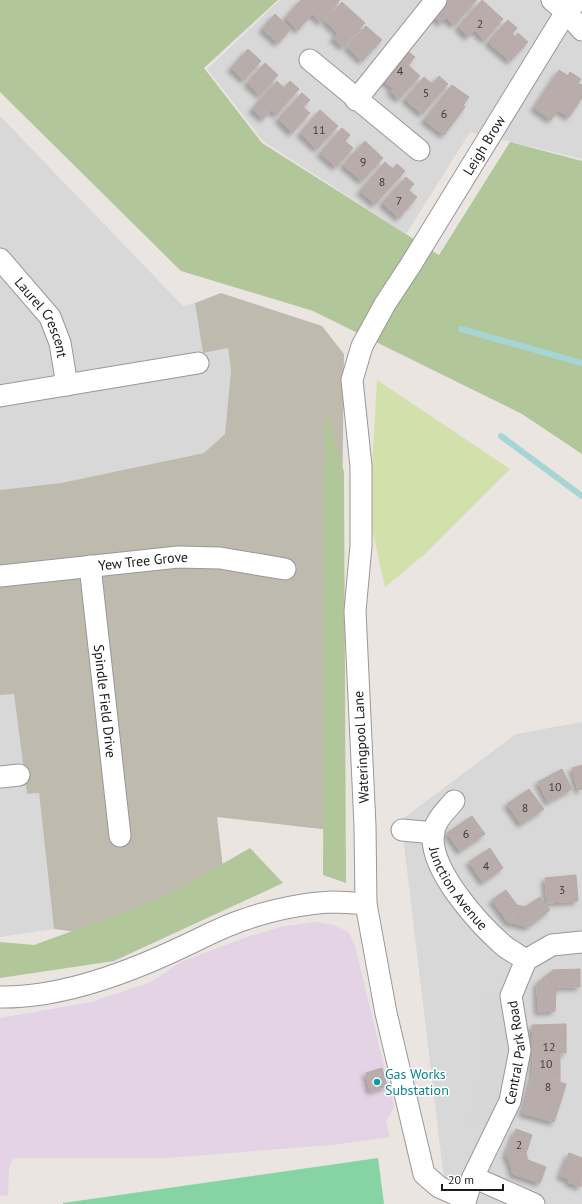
<svg xmlns="http://www.w3.org/2000/svg" width="582" height="1204" font-family="'PT Sans',sans-serif">
  <style>
    .residential { fill: #d9d8d8 }
    .industrial { fill: #e3d3e4 }
    .construction { fill: #bebaae }
    .grass { fill: #d2e1ab }
    .forest { fill: #b1c79a }
    .pitch { fill: #86d3a3 }
    .parking { fill: #d7d7d7 }
    .lines { fill: none; stroke-linecap: round; stroke-linejoin: round }
    .stream { stroke: #a5d5d4; stroke-width: 6 }
    .building { fill: #b8adab; stroke: #bba9a5; filter: url(#shadow) }
    .minor-casing { stroke: #989898; stroke-width: 23 }
    .minor { stroke: #fff; stroke-width: 21 }
    .culture-dot { fill: #0f9aa8; stroke: #fff; stroke-width: 1.5 }
    .labels { text-anchor: middle; dominant-baseline: central; stroke-width: 3; stroke-linejoin: round; paint-order: stroke }
    .number-label { font-size: 12px; fill: #42403f }
    .street-label { font-size: 14px; fill: #1b1b1b; stroke: #fff }
    .culture-label { font-size: 14px; fill: #0d838f; stroke: #fff; text-anchor: start }
  </style>
  <defs>
    <filter id="shadow"><feDropShadow dx="-3.5" dy="3.5" stdDeviation="2" flood-color="#0004"/></filter>
  </defs>
  <rect width="100%" height="100%" fill="#ebe5e1"/>
  <path class="residential" d="M280,0H582V159L470,132L406,234L263,141L207,69Z
    M0,116L183,306L195,303L203,353L228,348L231,370L225,434L204,453L61,483L0,490Z
    M14,693L27,794L39,793L54,929L0,937V695Z
    M582,722V1204H449L445,1188L401,820L516,734Z"/>
  <path class="industrial" d="M315,922L334,925L349,933L355,946L394,1107L386,1121L390,1137L331,1145L167,1158H13L9,1168L8,1196L0,1195V1018L91,1002L151,982L181,962L247,937L280,927Z"/>
  <path class="construction" d="M221,293L322,326L344,354L338,831L217,817L225,884L129,939L54,929L39,793L27,794L14,694L0,695V490L61,483L204,453L225,434L231,370L228,348L203,353L195,303Z"/>
  <path class="grass" d="M377,380L510,469L425,554L385,587L369,516Z"/>
  <path class="forest" d="M0,0H278L204,68L262,143L439,255L510,142L582,161V454L522,414L313,311L181,271L0,92Z
    M325,407L344,472L346,883L323,875Z
    M250,848L283,883L114,961L0,978V942L34,945L163,898Z"/>
  <path class="pitch" d="M378,1158L384,1204H63V1203Z"/>
  <path class="parking" d="M482,994L511,996L516,1070L493,1136L465,1123L476,1098L484,1049Z"/>
  <g class="lines">
    <path class="stream" d="M461,329L582,363
      M501,436L582,496"/>
  </g>
  <path class="building" d="M301,0H340L321,22L312,14L298,30L285,18Z
    M445,0H477L454,25L446,18L441,23L432,15Z
    M482,0L503,19L485,40L474,30L468,37L458,27Z
    M342,2L365,23L343,47L333,38L338,33L325,21Z
    M275,14L291,29L278,43L262,29Z
    M508,20L517,28L512,34L515,37L518,33L528,42L510,61L488,42Z
    M366,26L382,40L362,61L347,47Z
    M248,49L261,61L244,80L231,68Z
    M406,50L415,57L408,65L420,76L399,99L390,91L393,88L380,78Z
    M265,63L278,75L260,95L247,83Z
    M559,70L568,76L570,72L581,79L578,83L582,85V98L569,117L558,110L551,120L534,108Z
    M439,76L448,84L422,114L405,99L424,77L432,84Z
    M277,81L284,88L290,81L299,89L276,115L271,110L263,119L252,109Z
    M452,85L469,97L463,105L465,107L444,135L424,120Z
    M302,93L310,100L303,107L310,113L292,133L278,119Z
    M320,110L338,126L317,149L300,133Z
    M342,128L350,135L345,141L353,148L336,167L320,153Z
    M365,141L383,158L362,181L343,165Z
    M385,162L393,169L397,164L405,171L375,204L360,191Z
    M406,177L414,184L408,190L417,197L399,218L382,203Z
    M582,765V789L578,790L572,768Z
    M562,769L572,789L548,802L538,782Z
    M529,789L544,809L521,824L507,804Z
    M472,816L485,834L460,851L447,833Z
    M490,848L503,868L483,882L469,862Z
    M576,875L578,901L547,903L545,878Z
    M506,890L517,905L521,906L517,924L508,922L492,900Z
    M540,897L550,910L528,927L517,924L521,906L525,907Z
    M580,969V987H561L558,990L546,976L553,970Z
    M546,976L558,990L556,992L555,1011L538,1012L537,983Z
    M566,1024V1039L533,1040L532,1025Z
    M566,1039V1053H533V1040Z
    M533,1053H560V1073L533,1074Z
    M382,1068L387,1086L370,1091L366,1073Z
    M560,1073V1082L566,1084L562,1098L529,1088L533,1074Z
    M529,1088L562,1098L558,1110L526,1100Z
    M526,1100L558,1110L554,1122L522,1113Z
    M516,1129L532,1135L526,1153L527,1157L510,1163L506,1154Z
    M569,1153L582,1158L581,1187L568,1182L569,1179L560,1176Z
    M527,1157L528,1160L546,1167L540,1183L513,1174L510,1163Z"/>
  <g class="lines">
    <defs>
      <g id="minor">
        <path d="M552,0L566,12L582,30"/>
        <path d="M310,60L419,150"/>
        <path d="M356,100L436,0"/>
        <path id="s1" d="M0,259L50,317L60,343L67,385"/>
        <path d="M0,396L198,363"/>
        <path id="s2" d="M90,566L120,836"/>
        <path id="s3" d="M0,576L178,557L220,558L285,569"/>
        <path d="M0,777L19,775"/>
        <path id="s4" d="M454,801C445,812 433,822 433,837C432,872 478,923 503,945C510,951 519,955 526,960"/>
        <path d="M402,830L434,833"/>
        <path d="M0,997C59,998 127,973 180,948C202,938 223,926 246,919C271,910 306,903 332,902C343,902 355,903 366,904"/>
        <path d="M473,1177L534,1204"/>
        <path id="s5" d="M466,1199L439,1187L424,1174L386,1013L366,904L365,826L355,611L361,546V466L352,380L362,346L385,304L410,266L566,12L578,0"/>
        <path id="s6" d="M464,1204L473,1177L510,1101L520,1050L511,996L526,960L552,945L582,942"/>
      </g>
    </defs>
    <use href="#minor" class="minor-casing"/>
    <use href="#minor" class="minor"/>
  </g>
  <circle class="culture-dot" cx="377" cy="1082" r="4"/>
  <g class="labels">
    <g class="number-label">
      <text x="480" y="23">2</text>
      <text x="400" y="70">4</text>
      <text x="426" y="92">5</text>
      <text x="444" y="113">6</text>
      <text x="319" y="129">11</text>
      <text x="363" y="161">9</text>
      <text x="382" y="181">8</text>
      <text x="399" y="200">7</text>
      <text x="555" y="786">10</text>
      <text x="525" y="807">8</text>
      <text x="466" y="833">6</text>
      <text x="486" y="865">4</text>
      <text x="562" y="889">3</text>
      <text x="549" y="1046">12</text>
      <text x="546" y="1063">10</text>
      <text x="548" y="1086">8</text>
      <text x="519" y="1144">2</text>
    </g>
    <g class="street-label">
      <text stroke="none"><textPath href="#s5" startOffset="1121">Leigh Brow</textPath></text>
      <text stroke="none"><textPath href="#s1" startOffset="73">Laurel Crescent</textPath></text>
      <text stroke="none"><textPath href="#s3" startOffset="144">Yew Tree Grove</textPath></text>
      <text stroke="none"><textPath href="#s2" startOffset="136">Spindle Field Drive</textPath></text>
      <text transform="translate(361 747) rotate(-93)">Wateringpool Lane</text>
      <text stroke="none"><textPath href="#s4" startOffset="101">Junction Avenue</textPath></text>
      <text stroke="none"><textPath href="#s6" startOffset="162">Central Park Road</textPath></text>
    </g>
    <g class="culture-label">
      <text x="385" y="1074">Gas Works<tspan x="385" dy="16">Substation</tspan></text>
    </g>
  </g>
  <path d="M442 1184v6h61v-6" fill="none" stroke="#1b1b1b" stroke-width="2"/>
  <text x="448" y="1184" font-size="12" fill="#1b1b1b" stroke="#ffffff" stroke-width="3" paint-order="stroke">20 m</text>
</svg>
